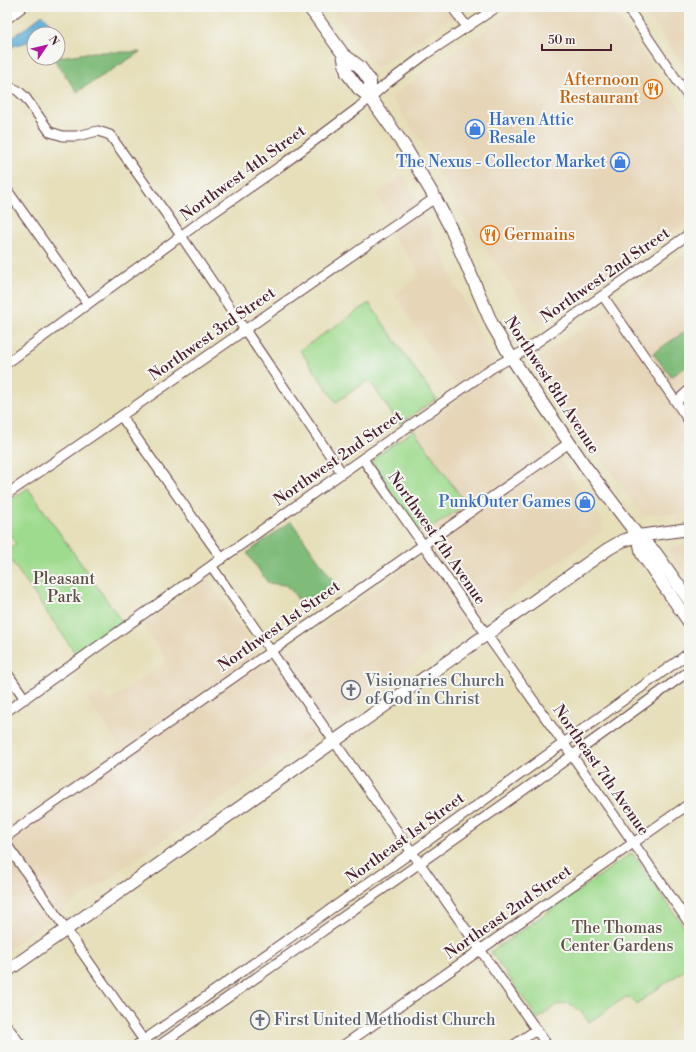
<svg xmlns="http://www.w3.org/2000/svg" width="696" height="1052" font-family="'Libre Bodoni',serif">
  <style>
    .built { fill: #e6d5b7 }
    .green { fill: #9fdb8e; stroke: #747d5c }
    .forest { fill: #7fbb79; stroke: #646d52 }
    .water { fill: #5cadd7; stroke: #536681 }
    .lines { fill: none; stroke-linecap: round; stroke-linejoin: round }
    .street-casing { stroke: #613c40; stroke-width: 11 }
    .secondary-casing { stroke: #613c40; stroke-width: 14 }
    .street { stroke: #fff; stroke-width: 9 }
    .secondary { stroke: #fff; stroke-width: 12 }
    .labels { text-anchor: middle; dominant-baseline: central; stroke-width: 4; stroke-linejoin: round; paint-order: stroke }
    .food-label { font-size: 16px; fill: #c56008; stroke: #f6f6f2; text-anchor: end }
    .shop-label { font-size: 16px; fill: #366cbe; stroke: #f6f6f2; text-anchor: end }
    .street-label { font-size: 16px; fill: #4a1f2b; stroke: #f6f6f2 }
    .park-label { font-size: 16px; fill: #5f4e44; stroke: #f6f6f2 }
    .worship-label { font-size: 16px; fill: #5b616d; stroke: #f6f6f2; text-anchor: start }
  </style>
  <rect width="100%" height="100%" fill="#f6f6f2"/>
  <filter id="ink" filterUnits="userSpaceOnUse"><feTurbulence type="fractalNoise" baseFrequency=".025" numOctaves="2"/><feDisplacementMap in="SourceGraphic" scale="8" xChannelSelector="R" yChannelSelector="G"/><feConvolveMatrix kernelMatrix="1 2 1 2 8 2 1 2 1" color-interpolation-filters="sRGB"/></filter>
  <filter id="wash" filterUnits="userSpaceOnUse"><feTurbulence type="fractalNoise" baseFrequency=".012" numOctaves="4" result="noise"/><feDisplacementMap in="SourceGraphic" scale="16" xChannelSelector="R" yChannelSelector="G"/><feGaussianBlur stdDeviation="0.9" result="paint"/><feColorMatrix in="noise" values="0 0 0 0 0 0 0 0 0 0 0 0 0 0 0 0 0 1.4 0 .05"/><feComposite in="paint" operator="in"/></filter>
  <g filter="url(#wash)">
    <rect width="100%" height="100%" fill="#e6dfba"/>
    <path class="built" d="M332,7H468L376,69Z
      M517,7H611L689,121V221L539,326L463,216L428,153L391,97Z
      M642,7H689V74Z
      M403,176L416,198L482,341L520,402L602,520L603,526L601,532L7,950V826L120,747L88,700L100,691L109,701L167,661L142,625L208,579L257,650L269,665L434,547L374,461L460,400L455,385L394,295L419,276L413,264L393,237V220L376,195Z
      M689,251V513L642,515L533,362Z
      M689,544V581L669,552L672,548L682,545Z"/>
    <path class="green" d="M369,303L436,399L399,424L369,380L336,402L300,350Z
      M414,430L466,504L427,531L420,530L415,526L372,463L374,458Z
      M28,488L122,622L76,654L7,555V550L16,544L7,531V503Z
      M632,853L689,934V967L636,1004C633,1000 631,997 626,997L589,1022L580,1011L569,1003L556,1005L538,1019L491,952Z"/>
    <path class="forest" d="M94,52H140L77,92L53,58Z
      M689,329V365L671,377L653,353Z
      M291,521L339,589L306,611L292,591L285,585L268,583L247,553Z"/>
    <path class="water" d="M42,15L47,19L57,34H34V40L7,48V40L27,27Z"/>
  </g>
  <g filter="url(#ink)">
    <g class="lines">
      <defs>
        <path id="street" d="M452,7L467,27
          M627,7L689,98
          M7,86L17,90L25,97L50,132L63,136H77L98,131L110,135L169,218L342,473
          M7,190L88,304
          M603,296L689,421
          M7,363L200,222L282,165L358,108L386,84L426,54L497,7
          M676,402L689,390
          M121,416L222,559
          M363,459C471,614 582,767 689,923
          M7,494C151,397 292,296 435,198
          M212,567L547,1045
          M7,673L25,699
          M7,711L342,473L492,368L526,350L689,234
          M7,836L569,443
          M7,845L147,1045
          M7,1026L21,1045
          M137,1045L412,852L689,653
          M160,1045C336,921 515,799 689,671
          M344,1045L689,804
          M514,1045L536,1030"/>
        <path id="secondary" d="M309,7L343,54L360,67L370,81V97
          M7,17L20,7
          M343,54L347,73L359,89L370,97L405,147L435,198L451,229L492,324L511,357L585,466L638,536L655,552L689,600
          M638,536L642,554L689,622
          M7,971L608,549L622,541L638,536L689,529"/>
      </defs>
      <use href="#street" class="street-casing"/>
      <use href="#secondary" class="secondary-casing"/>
      <use href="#street" class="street"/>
      <use href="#secondary" class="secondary"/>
    </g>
  </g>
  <defs>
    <symbol id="restaurant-ring" viewBox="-11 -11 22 22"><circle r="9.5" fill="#f6f6f2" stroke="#e8710a" stroke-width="1.5"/><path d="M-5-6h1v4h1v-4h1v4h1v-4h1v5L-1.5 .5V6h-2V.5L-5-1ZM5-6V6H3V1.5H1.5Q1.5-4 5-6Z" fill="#e8710a"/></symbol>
    <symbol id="shop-ring" viewBox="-11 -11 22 22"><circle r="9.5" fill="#f6f6f2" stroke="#3f7fe0" stroke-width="1.5"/><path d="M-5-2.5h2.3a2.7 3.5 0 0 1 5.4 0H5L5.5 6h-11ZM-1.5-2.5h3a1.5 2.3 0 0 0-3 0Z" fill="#3f7fe0"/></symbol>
    <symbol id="church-ring" viewBox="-11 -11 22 22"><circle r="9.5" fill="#f6f6f2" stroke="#6b7280" stroke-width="1.5"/><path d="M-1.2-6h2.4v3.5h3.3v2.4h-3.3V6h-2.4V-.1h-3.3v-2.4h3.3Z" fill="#6b7280"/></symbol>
  </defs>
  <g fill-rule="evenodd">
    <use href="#restaurant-ring" x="642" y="78" width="22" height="22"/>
    <use href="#shop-ring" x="464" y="118" width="22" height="22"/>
    <use href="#shop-ring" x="609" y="151" width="22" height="22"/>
    <use href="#restaurant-ring" x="479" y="224" width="22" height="22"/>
    <use href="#shop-ring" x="574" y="491" width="22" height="22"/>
    <use href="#church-ring" x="340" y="679" width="22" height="22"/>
    <use href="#church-ring" x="249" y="1009" width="22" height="22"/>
  </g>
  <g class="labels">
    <g class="food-label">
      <text x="639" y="80">Afternoon<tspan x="639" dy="18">Restaurant</tspan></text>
      <text x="504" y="235" text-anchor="start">Germains</text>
    </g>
    <g class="shop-label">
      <text x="489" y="120" text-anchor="start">Haven Attic<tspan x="489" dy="18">Resale</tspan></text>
      <text x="606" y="162">The Nexus - Collector Market</text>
      <text x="571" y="502">PunkOuter Games</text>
    </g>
    <g class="street-label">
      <text transform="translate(243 173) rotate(-36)">Northwest 4th Street</text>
      <text transform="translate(605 275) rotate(-35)">Northwest 2nd Street</text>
      <text transform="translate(212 334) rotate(-35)">Northwest 3rd Street</text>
      <text transform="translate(552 385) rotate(57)">Northwest 8th Avenue</text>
      <text transform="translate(338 458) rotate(-35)">Northwest 2nd Street</text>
      <text transform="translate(437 538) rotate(55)">Northwest 7th Avenue</text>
      <text transform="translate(279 626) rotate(-35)">Northwest 1st Street</text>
      <text transform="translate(601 770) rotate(55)">Northeast 7th Avenue</text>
      <text transform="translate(405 838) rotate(-36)">Northeast 1st Street</text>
      <text transform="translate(508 912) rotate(-35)">Northeast 2nd Street</text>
    </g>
    <g class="park-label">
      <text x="64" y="579">Pleasant<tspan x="64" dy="18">Park</tspan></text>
      <text x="617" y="928">The Thomas<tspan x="617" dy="18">Center Gardens</tspan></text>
    </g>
    <g class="worship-label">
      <text x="365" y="681">Visionaries Church<tspan x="365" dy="18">of God in Christ</tspan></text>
      <text x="274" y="1020">First United Methodist Church</text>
    </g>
  </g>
  <rect width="696" height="1052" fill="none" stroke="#f6f6f2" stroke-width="24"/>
  <g transform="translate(46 46) rotate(55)"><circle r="19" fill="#f6f6f2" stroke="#b1a0a2"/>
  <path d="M0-3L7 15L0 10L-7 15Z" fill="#b5179e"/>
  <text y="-6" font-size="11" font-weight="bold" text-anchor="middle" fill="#4a1f2b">N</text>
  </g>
  <path d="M542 44v6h69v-6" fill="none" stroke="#4a1f2b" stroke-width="2"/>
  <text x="548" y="44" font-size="12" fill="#4a1f2b" stroke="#f6f6f2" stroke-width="3" paint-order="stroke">50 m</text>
</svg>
